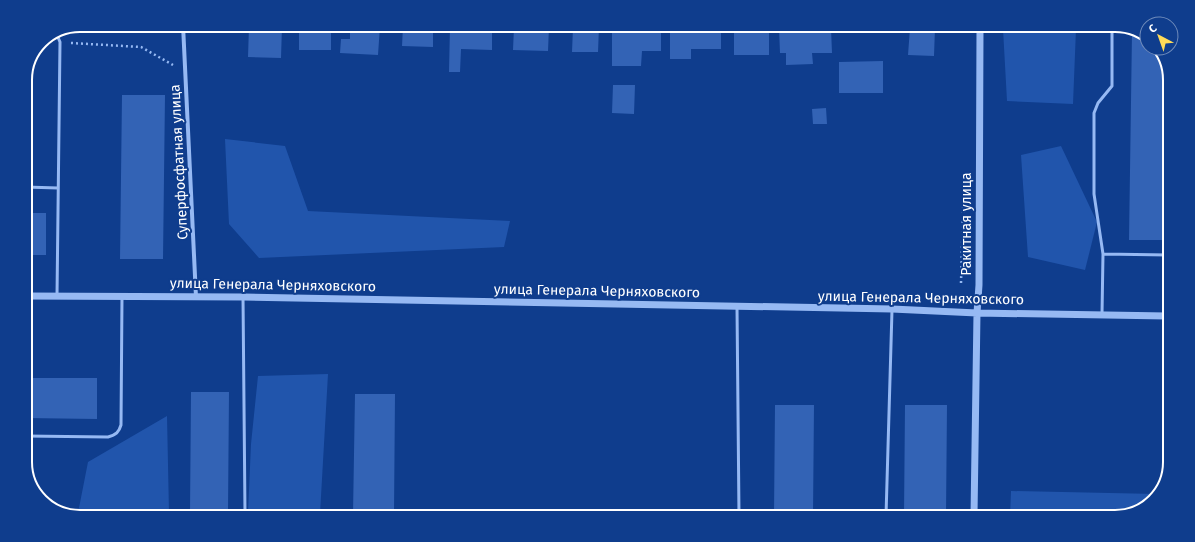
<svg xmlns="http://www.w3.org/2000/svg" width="1195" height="542" font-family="'Fira Sans',sans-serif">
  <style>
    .green { fill: #2155ac }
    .building { fill: #3363b5 }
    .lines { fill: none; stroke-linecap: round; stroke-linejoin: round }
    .path { stroke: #96b9f3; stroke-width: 2.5; stroke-dasharray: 2 3; stroke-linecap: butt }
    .service { stroke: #96b9f3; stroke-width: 3 }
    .minor { stroke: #96b9f3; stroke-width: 4 }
    .tertiary { stroke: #96b9f3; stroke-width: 7 }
    .labels { text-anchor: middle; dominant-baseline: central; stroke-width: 4; stroke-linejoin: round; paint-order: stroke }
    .street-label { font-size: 14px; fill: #fff; stroke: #0f3d8d }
    .rim { fill: none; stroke: #fff; stroke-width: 2 }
  </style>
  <rect width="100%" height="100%" fill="#0f3d8d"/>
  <path class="green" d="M1003,29H1076L1073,104L1007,101Z
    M225,139L285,146L308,211L510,221L504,247L259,258L229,224Z
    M1061,146L1097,222L1085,270L1028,257L1021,155Z
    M328,374L320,514L248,513L251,444L258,376Z
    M167,416L169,513H78L88,462Z
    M1011,491L1157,494L1145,508L1115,517H1010Z"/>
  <path class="building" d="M249,26H282L281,58L248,57Z
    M299,26H331V50H299Z
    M350,26H380L378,55L340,53L341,39H350Z
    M403,26H433V47L402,46Z
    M450,26L492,27V50L461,49L460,72H449Z
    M514,27H549L548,51L513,50Z
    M573,27H599L598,52H572Z
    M612,27H661V51H642L641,66H612Z
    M670,27L721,28V49H691V59H670Z
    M734,28H769V55H734Z
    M779,28H831L832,53H812L813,64L786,65V53H780Z
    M910,28H935L934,56L908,55Z
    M1132,32H1139L1147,38V48H1159L1161,49L1170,76L1168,240H1129Z
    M883,61V93H839V62Z
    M613,85H635L634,114L612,113Z
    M122,95H165L163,259H120Z
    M826,108L827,124H813L812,109Z
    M25,213H46V255H25Z
    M25,378H97V419L25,418Z
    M191,392H229L228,513H190Z
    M355,394H395L394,514H353Z
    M775,405H814L813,516H774Z
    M905,405H947L946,516H904Z"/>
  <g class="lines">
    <path class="path" d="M71,43L141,47L173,65
      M961,283L964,178"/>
    <path class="service" d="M1112,29V86L1098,103L1094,113V194L1103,254L1168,255
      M57,35L60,42L57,296
      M25,187L58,188
      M243,297L245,513
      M737,307L739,515
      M1102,314L1103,254
      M25,436L108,437C116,435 119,432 121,425L122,297
      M886,516L892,310"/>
    <path class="minor" d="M183,25L196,297"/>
    <path class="tertiary" d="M25,296L243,297L892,309L977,313L1167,316
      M974,516L977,313L979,285L980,29"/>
  </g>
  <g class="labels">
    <g class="street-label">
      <text transform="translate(179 162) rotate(-93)">Суперфосфатная улица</text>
      <text transform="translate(966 224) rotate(-90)">Ракитная улица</text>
      <text transform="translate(273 285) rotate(1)">улица Генерала Черняховского</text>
      <text transform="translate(597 291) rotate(1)">улица Генерала Черняховского</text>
      <text transform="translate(921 298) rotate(1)">улица Генерала Черняховского</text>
    </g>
  </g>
  <path d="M0 0H1195V542H0ZM80 32H1115A48 48 0 0 1 1163 80V462A48 48 0 0 1 1115 510H80A48 48 0 0 1 32 462V80A48 48 0 0 1 80 32Z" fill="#0f3d8d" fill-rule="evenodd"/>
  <path class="rim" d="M80 32H1115A48 48 0 0 1 1163 80V462A48 48 0 0 1 1115 510H80A48 48 0 0 1 32 462V80A48 48 0 0 1 80 32Z"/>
  <g transform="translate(1159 36) rotate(319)"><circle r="19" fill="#0f3d8d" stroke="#6f8bbb"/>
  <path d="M0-3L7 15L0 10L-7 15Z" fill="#ffdb58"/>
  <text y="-6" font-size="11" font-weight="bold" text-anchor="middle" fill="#ffffff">С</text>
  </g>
</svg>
